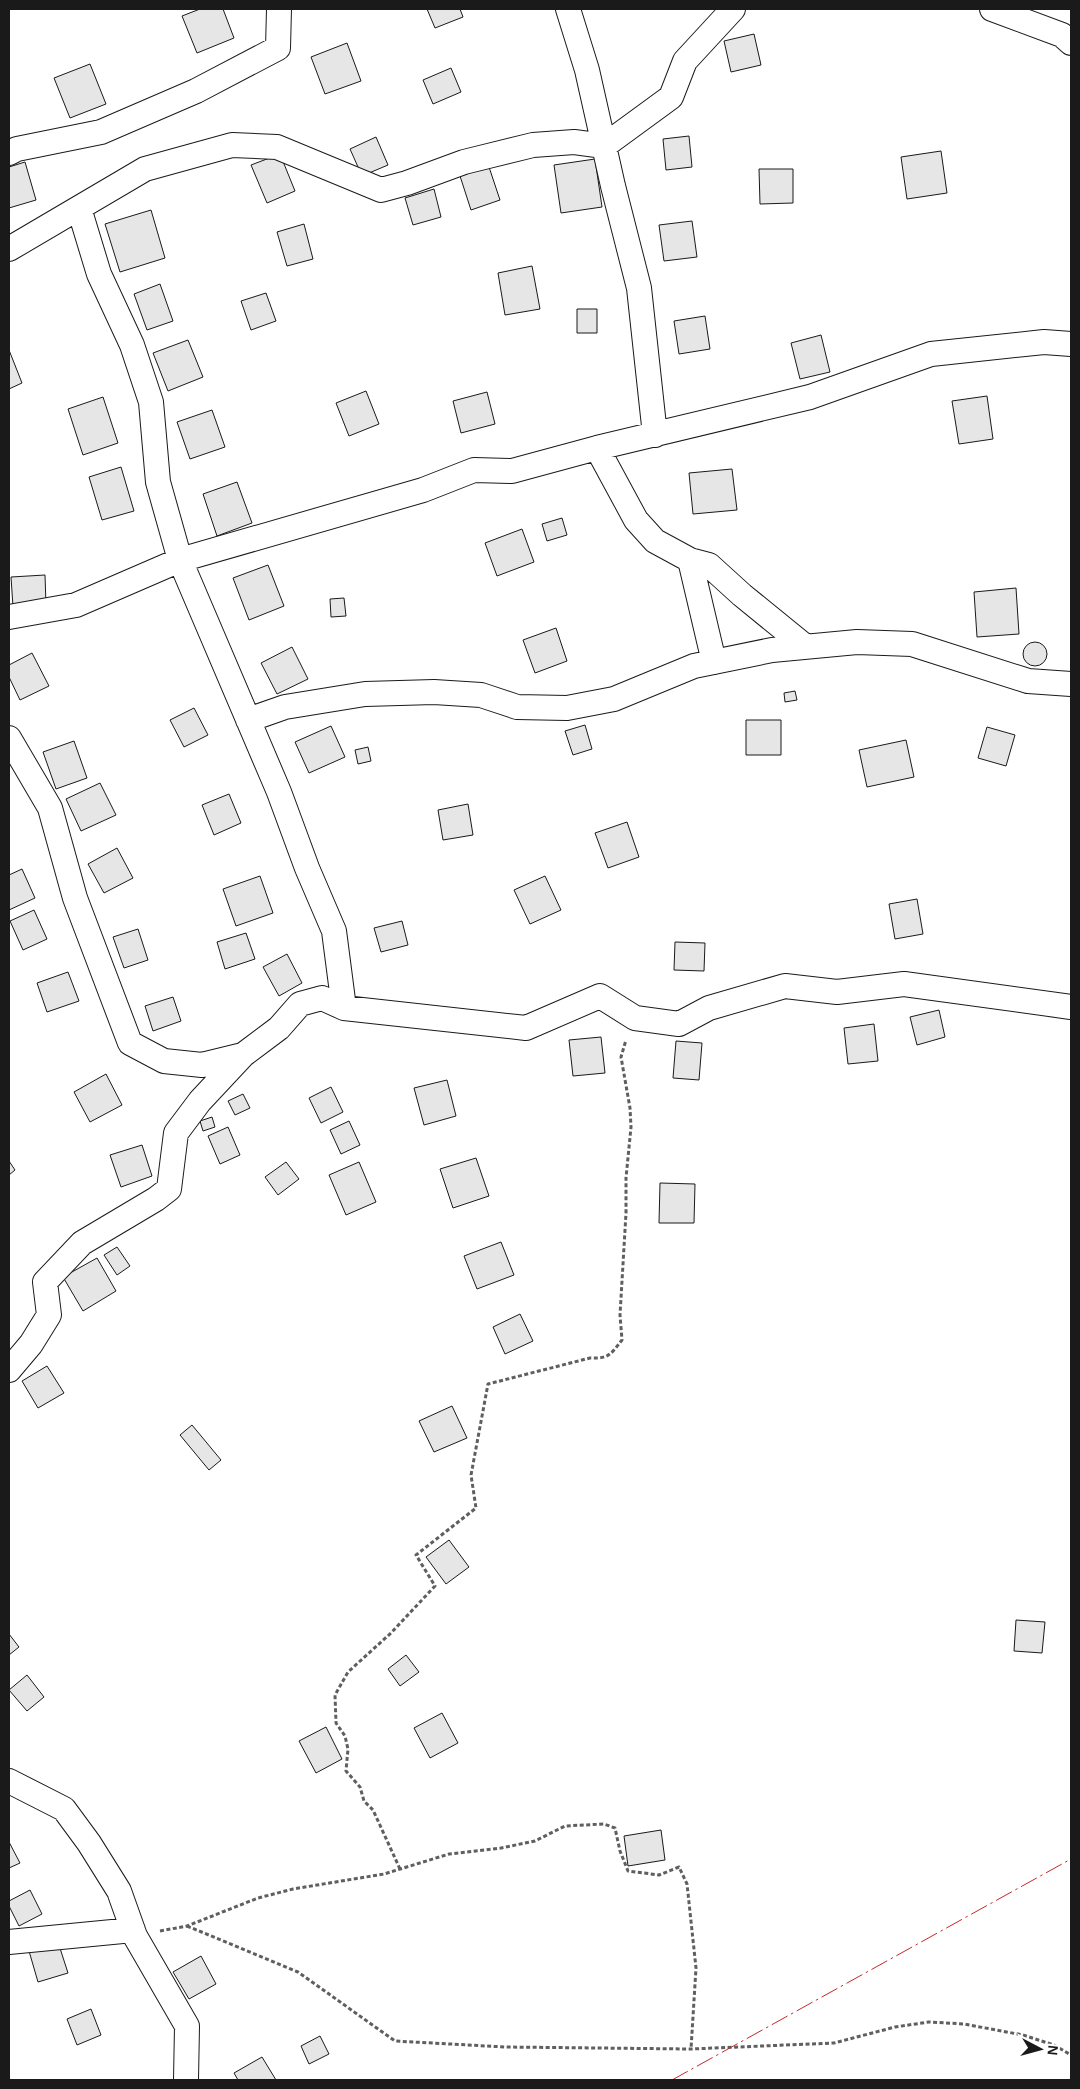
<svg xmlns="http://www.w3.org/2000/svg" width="1080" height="2089" font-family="Helvetica,sans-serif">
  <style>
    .building { fill: #e6e6e6; stroke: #1a1a1a }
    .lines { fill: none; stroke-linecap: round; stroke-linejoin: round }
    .minor-casing { stroke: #1a1a1a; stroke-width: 26 }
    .path { stroke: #5f5f5f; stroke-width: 3; stroke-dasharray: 4 2.5; stroke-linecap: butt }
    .minor { stroke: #fff; stroke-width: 24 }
    .power { stroke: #c62828; stroke-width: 1; stroke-dasharray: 18 4 2.5 4; stroke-linecap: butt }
  </style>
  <rect width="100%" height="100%" fill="#fff"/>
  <path class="building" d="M200,9H223L234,38L197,53L182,16Z
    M427,9H460L463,17L435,28Z
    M754,34L761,65L731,72L724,41Z
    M347,43L361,81L325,94L311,57Z
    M90,64L106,104L70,118L54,78Z
    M451,68L461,92L433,104L423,80Z
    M689,136L692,167L666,170L663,139Z
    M376,137L388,165L362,176L350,149Z
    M941,151L947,193L907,199L901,157Z
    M280,154L295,191L267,203L251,165Z
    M595,159L602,207L561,213L554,165Z
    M25,162L36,200L9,208V167Z
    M489,167L500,200L471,210L460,176Z
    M759,169H793V203L760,204Z
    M434,189L441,217L413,225L405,198Z
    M151,210L165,258L120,272L105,224Z
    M692,221L697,257L664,261L659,225Z
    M304,224L313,259L287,266L277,232Z
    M532,266L540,309L505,315L498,273Z
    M160,284L173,321L147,330L134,294Z
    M266,293L276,321L251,330L241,301Z
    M577,309H597V333H577Z
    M705,316L710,349L679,354L674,321Z
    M821,335L830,372L800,379L791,343Z
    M188,340L203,377L168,391L153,353Z
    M9,350L22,383L9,389Z
    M366,391L379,424L349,436L336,403Z
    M487,392L495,424L461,433L453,401Z
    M987,396L993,439L959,444L952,401Z
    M103,397L118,443L83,455L68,409Z
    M212,410L225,447L190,459L177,422Z
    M121,467L134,511L102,520L89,477Z
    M732,469L737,510L693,514L689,473Z
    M237,482L252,523L217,536L203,494Z
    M562,518L567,535L547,541L542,524Z
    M522,529L534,562L497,576L485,543Z
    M268,565L284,606L249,620L233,578Z
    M45,575L46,605L13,607L11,577Z
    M1016,588L1019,634L977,637L974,592Z
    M344,598L346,616L331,617L330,599Z
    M556,628L567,661L535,673L523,640Z
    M1023 654a12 12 0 1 1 24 0a12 12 0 1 1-24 0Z
    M292,647L308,679L277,694L261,663Z
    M32,653L49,686L20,700L9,677V665Z
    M795,691L797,700L785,702L784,693Z
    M194,708L208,735L184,747L170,720Z
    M746,720H781V755H746Z
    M585,725L592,749L573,755L565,731Z
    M331,726L345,757L309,773L295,742Z
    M987,727L1015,735L1006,766L978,758Z
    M906,740L914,777L867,787L859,750Z
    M74,741L87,778L56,789L43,752Z
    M368,747L371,761L358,764L355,750Z
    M100,783L116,815L81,831L66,799Z
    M229,794L241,823L214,835L202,805Z
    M468,804L473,835L443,840L438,810Z
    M627,822L639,857L608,868L595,833Z
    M117,848L133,878L104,893L88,864Z
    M22,869L35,898L9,910V875Z
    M260,876L273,913L236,926L223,889Z
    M545,876L561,910L530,924L514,890Z
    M917,899L923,934L895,939L889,904Z
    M34,910L47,939L23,950L10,921Z
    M402,921L408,945L381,952L374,928Z
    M138,929L148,960L124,968L113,937Z
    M246,933L255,959L225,969L217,942Z
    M675,942L705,943L704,971L674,970Z
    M287,954L302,983L279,996L263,967Z
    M68,972L79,1001L47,1012L37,983Z
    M173,997L181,1021L153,1031L145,1006Z
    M939,1010L945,1037L917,1045L910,1017Z
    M874,1024L878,1061L848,1064L844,1028Z
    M601,1037L605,1073L573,1076L569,1040Z
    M676,1041L702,1043L699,1080L673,1078Z
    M106,1074L122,1105L90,1122L74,1092Z
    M447,1080L456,1116L424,1125L414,1088Z
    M331,1087L343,1112L321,1123L309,1098Z
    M243,1094L250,1108L235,1115L228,1101Z
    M212,1117L215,1127L203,1131L200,1121Z
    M349,1121L360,1145L341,1154L330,1130Z
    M228,1127L240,1155L220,1164L208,1136Z
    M142,1145L152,1176L121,1187L110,1155Z
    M476,1158L489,1196L453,1208L440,1169Z
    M9,1161L15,1170L9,1175Z
    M286,1162L299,1179L278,1195L265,1177Z
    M359,1162L376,1202L346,1215L329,1175Z
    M660,1183L695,1184L694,1223H659Z
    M501,1242L514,1275L477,1289L464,1256Z
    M117,1247L130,1266L117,1275L104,1255Z
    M97,1258L116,1291L83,1311L63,1277Z
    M520,1314L533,1341L505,1354L493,1327Z
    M47,1366L64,1393L38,1408L22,1381Z
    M452,1406L467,1438L434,1452L419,1421Z
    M192,1425L221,1460L209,1470L180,1435Z
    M449,1540L469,1567L446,1584L426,1557Z
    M1016,1620L1045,1622L1042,1653L1014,1651Z
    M9,1634L19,1647L9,1655Z
    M406,1655L419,1672L400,1686L388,1669Z
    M27,1675L44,1697L27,1711L9,1690Z
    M442,1713L458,1743L430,1758L414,1728Z
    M326,1727L342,1759L316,1773L299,1741Z
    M661,1830L665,1860L628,1866L624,1836Z
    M9,1842L20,1863L9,1868Z
    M30,1890L42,1914L19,1926L9,1906V1901Z
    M58,1942L68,1973L38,1982L29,1951Z
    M201,1956L216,1984L189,1999L173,1972Z
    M91,2009L101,2035L77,2045L67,2019Z
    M320,2036L329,2054L309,2064L301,2046Z
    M262,2057L276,2080H238L234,2073Z"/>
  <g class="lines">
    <defs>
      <path id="minor" d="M568,9L587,70L613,186L639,288L655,435
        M992,9L1062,35L1071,43
        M9,153L17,149L101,132L196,91L278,48L279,9
        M79,208L99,274L132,345L151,402L158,482L180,560L279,792L307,868L334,931L344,1008
        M9,249L145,169L232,145L277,147L381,190L407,183L464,162L533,145L574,142L604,146L671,97L685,61L733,9
        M597,448L636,520L655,541L690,560L709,565L742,595L806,647
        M690,560L714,662
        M9,617L76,605L180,560L423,490L474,470L512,471L597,448L810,397L931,354L1044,342L1071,344
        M248,720L285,707L365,694L434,692L481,695L517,707L567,708L614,699L694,666L772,650L857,642L912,644L1028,681L1071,684
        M9,738L50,808L75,898L130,1043L164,1061L202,1065L243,1055
        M9,1370L31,1344L49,1315L45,1282L82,1243L156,1199L169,1189L176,1133L200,1101L243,1055L279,1028L300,1004L322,998L344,1008L526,1028L600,996L635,1018L679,1024L709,1008L785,986L837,992L904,984L1071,1007
        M9,1781L64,1809L89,1843L119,1891L135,1936L187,2026L186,2080
        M9,1942L133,1930"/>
    </defs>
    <use href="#minor" class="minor-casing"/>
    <path class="path" d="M400,1869L373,1810L364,1801L360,1787L346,1771L348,1749L345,1736L336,1723L335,1695L348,1672L391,1633L435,1586L416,1555L476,1508L471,1475L488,1384L590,1358C609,1359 611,1354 622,1340L620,1315L626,1213V1178L631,1127L630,1108L621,1057L626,1040
      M187,1926L298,1972L395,2041L505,2047L691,2049L834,2043L895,2027L929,2022L964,2024L1023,2035L1054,2045L1071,2055
      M160,1931L187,1926L258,1898L293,1889L384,1874L449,1854L501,1848L535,1841L565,1826L604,1824L615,1828L620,1851L628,1871L659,1875L679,1867L687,1884L696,1968L691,2049"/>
    <use href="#minor" class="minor"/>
    <path class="power" d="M672,2080L1071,1859"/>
  </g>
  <rect width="1080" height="2089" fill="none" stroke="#1a1a1a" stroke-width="20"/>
  <g transform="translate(1040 2049) rotate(96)" stroke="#ffffff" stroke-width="4" paint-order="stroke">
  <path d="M0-4L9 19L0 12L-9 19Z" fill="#1a1a1a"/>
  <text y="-8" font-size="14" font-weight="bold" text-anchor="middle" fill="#1a1a1a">N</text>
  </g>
</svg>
